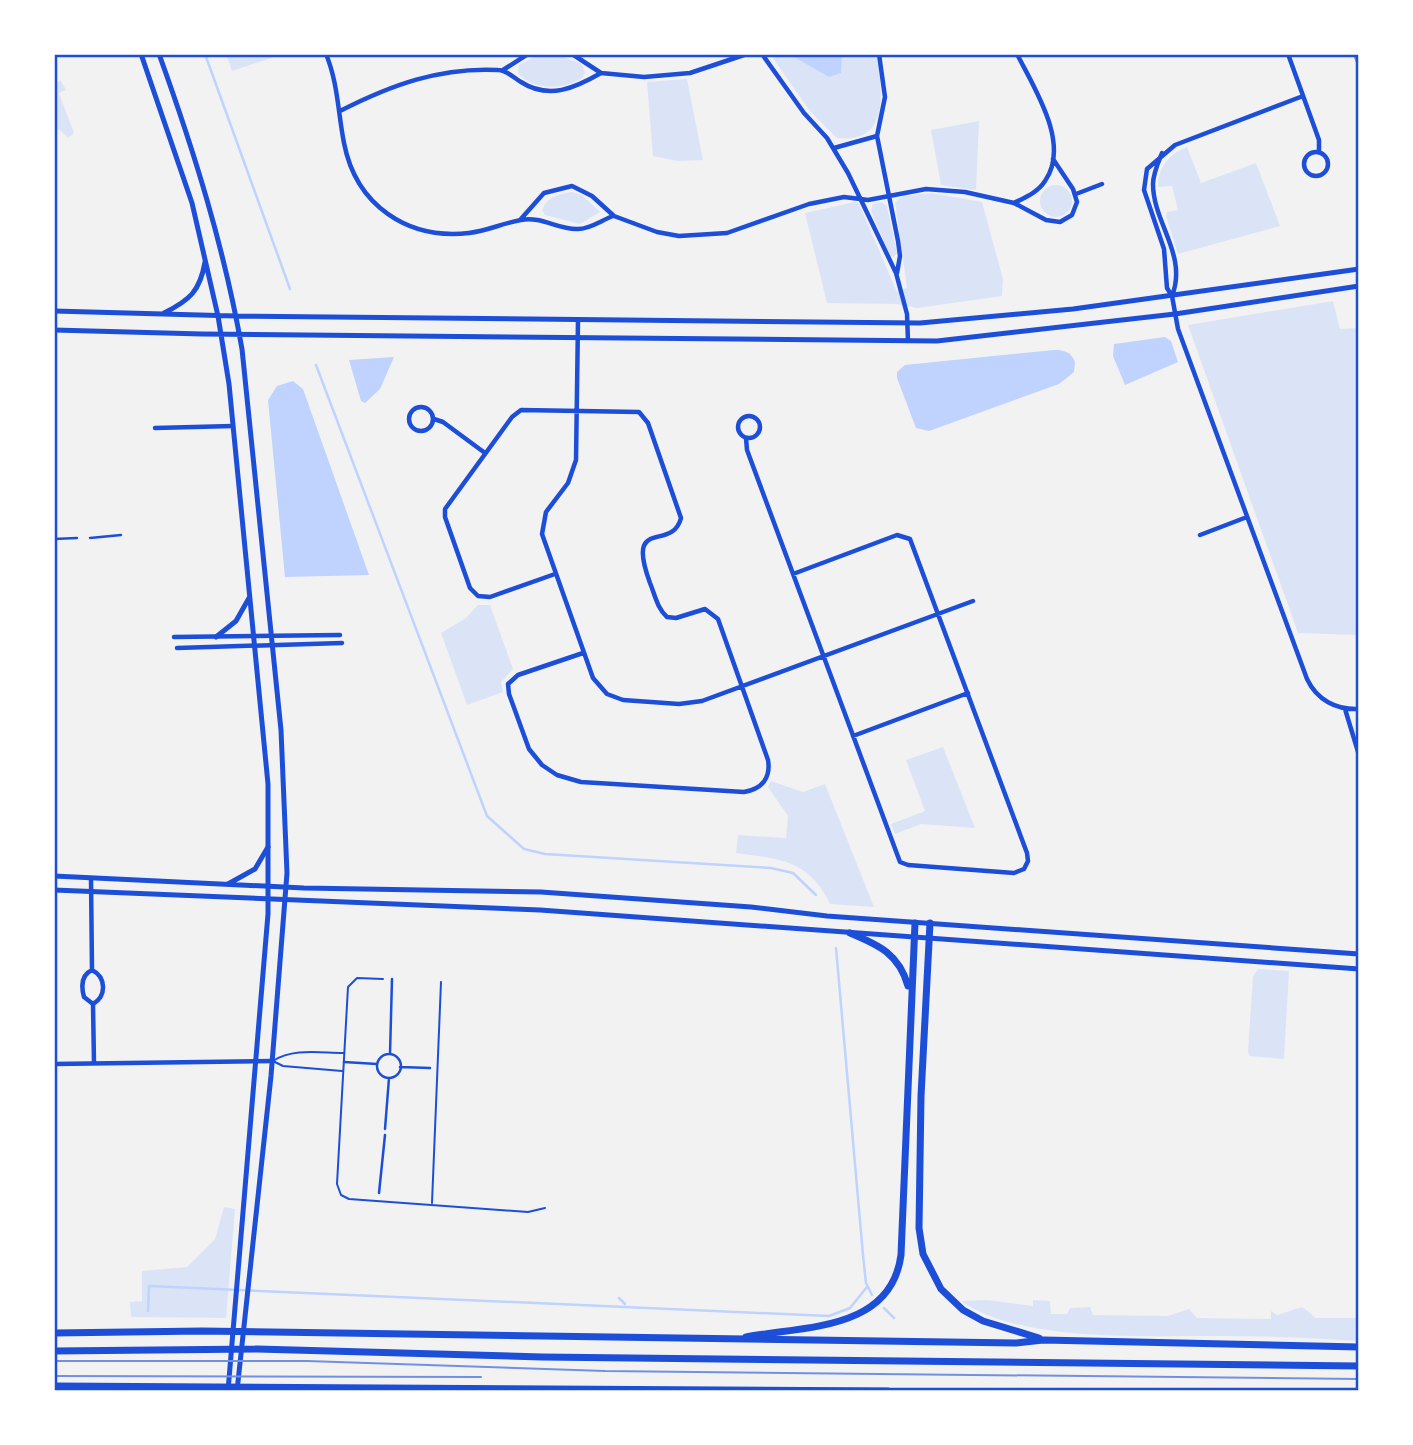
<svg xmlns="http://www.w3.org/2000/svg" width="1413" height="1445" font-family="'Alegreya Sans',sans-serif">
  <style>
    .green { fill: #dbe4f7 }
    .water { fill: #bfd3fe }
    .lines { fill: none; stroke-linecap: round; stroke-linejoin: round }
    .stream { stroke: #bfd3fe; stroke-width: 2.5 }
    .service { stroke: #1d4ed8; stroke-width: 2 }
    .pedestrian { stroke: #1d4ed8; stroke-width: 2.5 }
    .minor { stroke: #1d4ed8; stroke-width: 4.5 }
    .tertiary { stroke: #1d4ed8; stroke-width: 5 }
    .secondary { stroke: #1d4ed8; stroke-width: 5 }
    .motorway { stroke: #1d4ed8; stroke-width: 7 }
    .tram { stroke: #7290e2; stroke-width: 2 }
    .rail { stroke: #7290e2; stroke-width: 2.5 }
    .neatline { fill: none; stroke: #1d4ed8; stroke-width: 2.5 }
  </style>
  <rect width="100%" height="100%" fill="#f2f2f2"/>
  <path class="green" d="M226,54H283L232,71Z
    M555,54L582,64L585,73L582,78C564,90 533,91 518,73L519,65L536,56Z
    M770,54H877C882,90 891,144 837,138L810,111Z
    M687,79L703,160L678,161L653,156L647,82Z
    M61,81L66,90L59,93L74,133L68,138L60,130L54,129V83Z
    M979,121L976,190L941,185L931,130Z
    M1187,147L1201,183L1256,163L1280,226L1178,254L1166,216L1167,212L1178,210L1172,186L1158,187C1158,167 1169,154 1187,147Z
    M1040 201a16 16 0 1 1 32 0a16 16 0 1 1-32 0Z
    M572,192L582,195L600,212L580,224L545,215L542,210C548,196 558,194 572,192Z
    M931,193L982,202L1003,279L1002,296L917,308L897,304L827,303L805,213L855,202L859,204L897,292L907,288L895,202L903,196Z
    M881,202L887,206L897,253L894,257L890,256L871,211L873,204Z
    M1333,301L1340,329L1359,328V635L1298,633L1188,325Z
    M478,605H490L513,669L501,682L503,692L467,705L441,633L466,618Z
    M943,747L975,828L921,824L895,834L891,824L925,811L906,760Z
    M771,781L803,792L825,784L874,907L830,904C809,860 780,859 736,853L738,835L786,838L788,816L768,787Z
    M1258,969L1289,971L1284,1059L1250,1056L1248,1052L1253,976Z
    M224,1207L235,1209L226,1318L131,1317L130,1302L142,1301V1271L187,1267L215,1239Z
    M987,1300L1033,1306V1300L1050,1301L1051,1314H1067L1070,1308L1090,1307L1093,1315L1168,1316L1189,1309L1197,1318L1271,1319V1311L1277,1315L1302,1307L1316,1318H1359V1341C1313,1338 1267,1336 1221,1336C1145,1335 1024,1344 961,1301Z"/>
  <path class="water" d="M789,54H842L841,73L829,77Z
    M1165,337L1171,341L1178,362L1125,385L1113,356L1114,344Z
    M1054,350C1065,350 1071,352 1075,362L1074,372L1059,384L929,431L916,428L897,378V372L905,365Z
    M394,357L380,389L365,403L361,401L349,360Z
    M293,381L303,389L369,575L285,577L268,400L277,386Z"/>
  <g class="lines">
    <path class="stream" d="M205,54L290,289
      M316,365L487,816L524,849L545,854L771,868L793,873L816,895
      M836,948L863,1255L866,1283L872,1295
      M619,1298L625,1304
      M884,1308L894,1318
      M148,1311L149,1286L829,1316L850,1308L867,1287"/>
    <path class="service" d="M383,979L357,978L348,987L337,1184L341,1195L349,1199L528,1212L545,1208
      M342,1071L283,1066L273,1061C293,1048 320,1053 343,1053
      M432,1203L441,982"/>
    <path class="pedestrian" d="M90,538L121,535
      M54,539L77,538
      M390,1054L392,979
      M377 1066a12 12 0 1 1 24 0a12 12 0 1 1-24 0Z
      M344,1062L377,1064
      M400,1067L430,1068
      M385,1129L389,1078
      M379,1193L385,1135"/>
    <path class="minor" d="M326,54C338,83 338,113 344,143C356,205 407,240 469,233C487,231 503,223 521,220C542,216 558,230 578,229C590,229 602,220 613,216
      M572,54L601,73L644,77L690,73L747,54
      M762,54L804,113L827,138L848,173L896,273L907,314L908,341
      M879,54L885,97L877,136L898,241L900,256L897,273
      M1141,54H1158
      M1288,54L1319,140V152
      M503,70L528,54
      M1303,96L1175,145L1147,169L1144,190L1164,249L1167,288L1172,296L1178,329L1307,679C1317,700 1336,710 1359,709
      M340,111C391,85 440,67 498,70C507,70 514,78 521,82C549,100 575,88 601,73
      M834,148L877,136
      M1304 164a12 12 0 1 1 24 0a12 12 0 1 1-24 0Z
      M1162,153C1158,163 1153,174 1153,184C1153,223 1188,255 1172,296
      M1076,194L1102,184
      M1014,203C1026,197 1038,192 1045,181C1071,144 1034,88 1017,54
      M520,220L544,193L572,186L592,196L614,216L657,232L679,236L727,233L809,204L844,197L868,200L926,189L965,192L1014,203L1046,220L1060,222L1072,215L1077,202L1073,189L1053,159
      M578,320L576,460L568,483L546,512L542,534L593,678L607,694L623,700L679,704L702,701L973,601
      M409 419a12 12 0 1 1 24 0a12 12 0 1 1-24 0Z
      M738 427a11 11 0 1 1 22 0a11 11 0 1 1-22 0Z
      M434,419L443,422L485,453
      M155,428L233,426
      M746,438L747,450L900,862L908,865L1014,873L1024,869L1028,861L1027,853L910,539L897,535L793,574
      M1200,535L1247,517
      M555,574L490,597L478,596L470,588L445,517V509L512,417L521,410L639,412L648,423L681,518C672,553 625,515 650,583C655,595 657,608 667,617L676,618L705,609L718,619L768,760C771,778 762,789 744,792L581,782L557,775L542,765L529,749L509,694L508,684L518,675L583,653
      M174,637L340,635
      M177,648L342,643
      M1345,709L1359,755
      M853,736L968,693
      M91,878L92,970
      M92,970C106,977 107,996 93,1004L84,997C81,986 81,975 92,970Z
      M93,1004L94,1063
      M54,1064L273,1061"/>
    <path class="tertiary" d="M54,876L304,888L541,892L751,907L827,916L1359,954
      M228,884L255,869L268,847
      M54,890L540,910L1359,969"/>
    <path class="secondary" d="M141,54L192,203L218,316L229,384L268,784V914L228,1391
      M159,54C194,151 224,247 242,349L281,730L287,873L271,1076L237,1391
      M54,311L236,316L920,323L1073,309L1359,269
      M164,313C190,300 200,291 205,262
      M54,330L202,334L937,341L1175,314L1359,286
      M216,637L236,621L249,598"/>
    <path class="motorway" d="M930,923L921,1096L919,1228L923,1254L941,1289L963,1310L983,1321L1039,1338
      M850,933C879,945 899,954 908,986
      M54,1333L202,1331L1016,1343L1043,1340L1359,1347
      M746,1337C804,1326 891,1331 901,1255L915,923
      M54,1351L257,1349L542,1357L1359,1366
      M54,1386L888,1391"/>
    <path class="tram" d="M54,1361H307L605,1371L1359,1379
      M54,1376L481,1377"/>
    <path class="rail" d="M1354,54L1359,67"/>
  </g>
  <rect width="1413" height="1445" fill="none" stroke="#ffffff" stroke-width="112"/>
  <rect x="56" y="56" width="1301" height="1333" class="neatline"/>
</svg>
